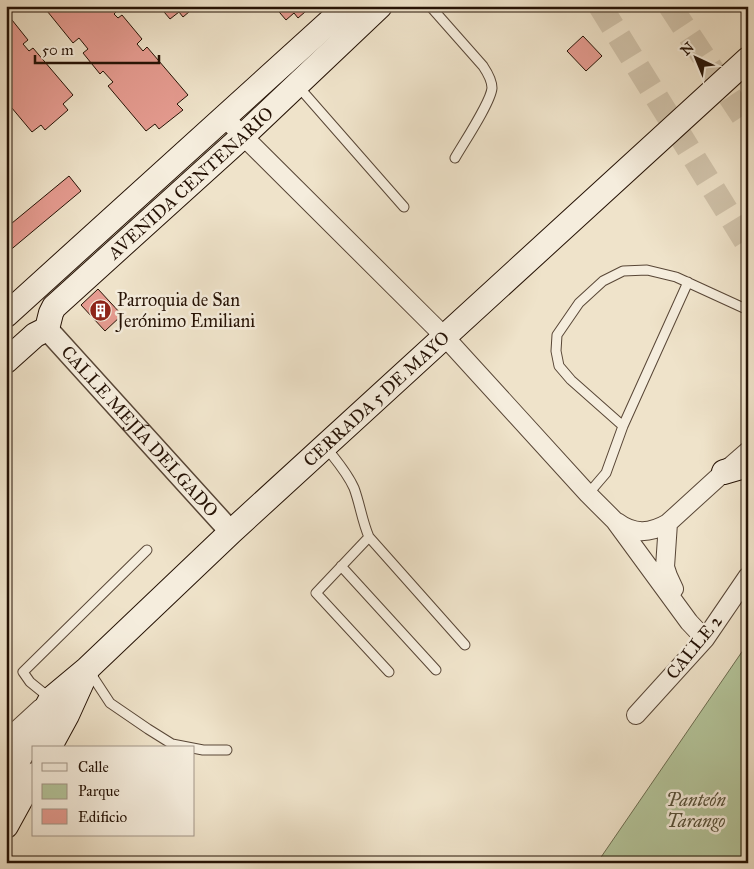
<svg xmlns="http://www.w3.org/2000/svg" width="754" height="869" font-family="'IM FELL Great Primer',serif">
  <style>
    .green { fill: #b4c59b; stroke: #6c6c50 }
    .building { fill: #e59b90; stroke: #251205 }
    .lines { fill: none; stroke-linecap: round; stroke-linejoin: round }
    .secondary-tunnel { stroke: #d1c4ac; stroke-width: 24; stroke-dasharray: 24 12; stroke-linecap: butt }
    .service-casing { stroke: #584636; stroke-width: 11 }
    .minor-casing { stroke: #584636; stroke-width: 20 }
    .tertiary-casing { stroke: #584636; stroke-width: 24 }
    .secondary-casing { stroke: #251205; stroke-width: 26 }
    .service { stroke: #f5eddd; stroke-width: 9 }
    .minor { stroke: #f5eddd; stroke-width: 18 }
    .tertiary { stroke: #f5eddd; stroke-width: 21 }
    .secondary { stroke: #f5eddd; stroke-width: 24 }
    .labels { text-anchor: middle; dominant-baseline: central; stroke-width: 5; stroke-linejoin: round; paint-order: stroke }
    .street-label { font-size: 18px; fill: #251205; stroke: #f5eddd }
    .poi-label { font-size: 18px; fill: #251205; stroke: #f5eddd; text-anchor: start }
    .park-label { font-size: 18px; font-style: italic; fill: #57513a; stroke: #f5eddd }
  </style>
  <rect width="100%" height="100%" fill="#efe3ca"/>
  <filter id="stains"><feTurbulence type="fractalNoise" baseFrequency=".004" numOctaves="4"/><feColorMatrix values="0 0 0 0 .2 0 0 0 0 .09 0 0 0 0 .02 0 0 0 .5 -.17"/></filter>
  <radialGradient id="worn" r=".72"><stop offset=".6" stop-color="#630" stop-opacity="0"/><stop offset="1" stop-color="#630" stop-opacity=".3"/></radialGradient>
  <path class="green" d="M748,643V863H597Z"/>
  <path class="building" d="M43,6H117L119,9L114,14L118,18L122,15L142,39L137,44L143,51L147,47L188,95L177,104L183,110L159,129L155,124L146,131L108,86L113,82L103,71L100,74L83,53L88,49L79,38L73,43Z
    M159,6H196L183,17L179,12L170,19Z
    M274,6H312L298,18L294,13L286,20Z
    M8,15L28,40L23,44L29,51L33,48L73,95L63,104L68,110L45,130L41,125L32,132L6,101V16Z
    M583,36L602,56L586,71L567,51Z
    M69,176L81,191L8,252L6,250V228Z
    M98,289L122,315L105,331L81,305Z"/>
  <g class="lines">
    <path class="secondary-tunnel" d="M600,6L748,245
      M670,6L748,124"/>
    <defs>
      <path id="service" d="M430,6L483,66C487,72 492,80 492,88C491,102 463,144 455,158
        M297,85L404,207
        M623,426L571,380L559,366L556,351L557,335L579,303L603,281L623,271L647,270L676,277L748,310
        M325,446C335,459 347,472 354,488C360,504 362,521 369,537L465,645
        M588,494L606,473L623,426L688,282
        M369,537L316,593L389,672
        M341,566L436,670
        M89,671L110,703L148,729L172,744L203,750H227
        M51,699L30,682L23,672L147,550"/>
      <path id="minor" d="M224,117L444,336L588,494L615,521L689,622L705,639
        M617,522C634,535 651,533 668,523L724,472L748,451
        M668,523L665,567L668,576L674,589
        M636,715L705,639L748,576
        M6,740L41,708"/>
      <g id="tertiary">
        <path id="s1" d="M47,329L231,532"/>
      </g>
      <g id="secondary">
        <path d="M6,315L347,6"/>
        <path id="s2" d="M6,361L35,335L47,329L51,313L54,307L243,136L380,6"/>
        <path d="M724,472L748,465"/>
        <path d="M49,748L67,715L86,673"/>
        <path id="s3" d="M6,783L51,699L87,669L231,532L748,59"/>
        <path d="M6,826L34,775"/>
      </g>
    </defs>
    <use href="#service" class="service-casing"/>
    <use href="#minor" class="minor-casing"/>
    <use href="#tertiary" class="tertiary-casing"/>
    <use href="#secondary" class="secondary-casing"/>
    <use href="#service" class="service"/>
    <use href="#minor" class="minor"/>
    <use href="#tertiary" class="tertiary"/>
    <use href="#secondary" class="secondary"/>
  </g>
  <defs>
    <symbol id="building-disc" viewBox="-11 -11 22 22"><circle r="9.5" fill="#8f2418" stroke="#f5eddd"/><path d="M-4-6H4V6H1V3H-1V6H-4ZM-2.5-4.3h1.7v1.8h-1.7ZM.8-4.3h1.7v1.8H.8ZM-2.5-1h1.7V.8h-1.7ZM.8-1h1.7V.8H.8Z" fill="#fff"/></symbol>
  </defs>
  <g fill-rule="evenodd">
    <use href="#building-disc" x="88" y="298" width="25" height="25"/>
  </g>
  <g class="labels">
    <g class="street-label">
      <text stroke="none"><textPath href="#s2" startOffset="260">AVENIDA CENTENARIO</textPath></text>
      <text stroke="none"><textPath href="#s3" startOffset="538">CERRADA 5 DE MAYO</textPath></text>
      <text stroke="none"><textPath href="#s1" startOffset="138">CALLE MEJÍA DELGADO</textPath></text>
      <text transform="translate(694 647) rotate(-51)">CALLE 2</text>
    </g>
    <g class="poi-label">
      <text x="117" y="300">Parroquia de San<tspan x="117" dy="21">Jerónimo Emiliani</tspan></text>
    </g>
    <g class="park-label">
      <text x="696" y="800">Panteón<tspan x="696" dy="21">Tarango</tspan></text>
    </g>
  </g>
  <rect width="754" height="869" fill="none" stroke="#efe3ca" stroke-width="25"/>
  <rect x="8" y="8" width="739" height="854" fill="none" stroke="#251205" stroke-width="2.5"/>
  <rect x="12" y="12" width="729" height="844" fill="none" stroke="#251205"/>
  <rect x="32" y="746" width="162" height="90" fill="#f5eddd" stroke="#a29587"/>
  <rect x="42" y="763" width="25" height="8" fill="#f5eddd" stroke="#a29587"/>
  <text x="78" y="772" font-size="15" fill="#251205">Calle</text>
  <rect x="42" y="784" width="25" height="15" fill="#b4c59b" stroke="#a29587"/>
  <text x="78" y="796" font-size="15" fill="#251205">Parque</text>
  <rect x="42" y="809" width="25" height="15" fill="#e59b90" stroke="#a29587"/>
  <text x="78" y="822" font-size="15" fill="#251205">Edificio</text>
  <g transform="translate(696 58) rotate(316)" stroke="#f5eddd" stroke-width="4" paint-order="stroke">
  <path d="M0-4L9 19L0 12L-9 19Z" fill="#251205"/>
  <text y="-8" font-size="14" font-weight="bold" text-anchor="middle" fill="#251205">N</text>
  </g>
  <path d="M35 55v8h124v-8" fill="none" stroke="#251205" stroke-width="2.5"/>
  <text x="42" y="55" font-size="15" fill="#251205" stroke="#f5eddd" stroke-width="4" paint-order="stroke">50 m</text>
  <rect width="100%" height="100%" filter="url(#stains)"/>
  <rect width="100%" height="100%" fill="url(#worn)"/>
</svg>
